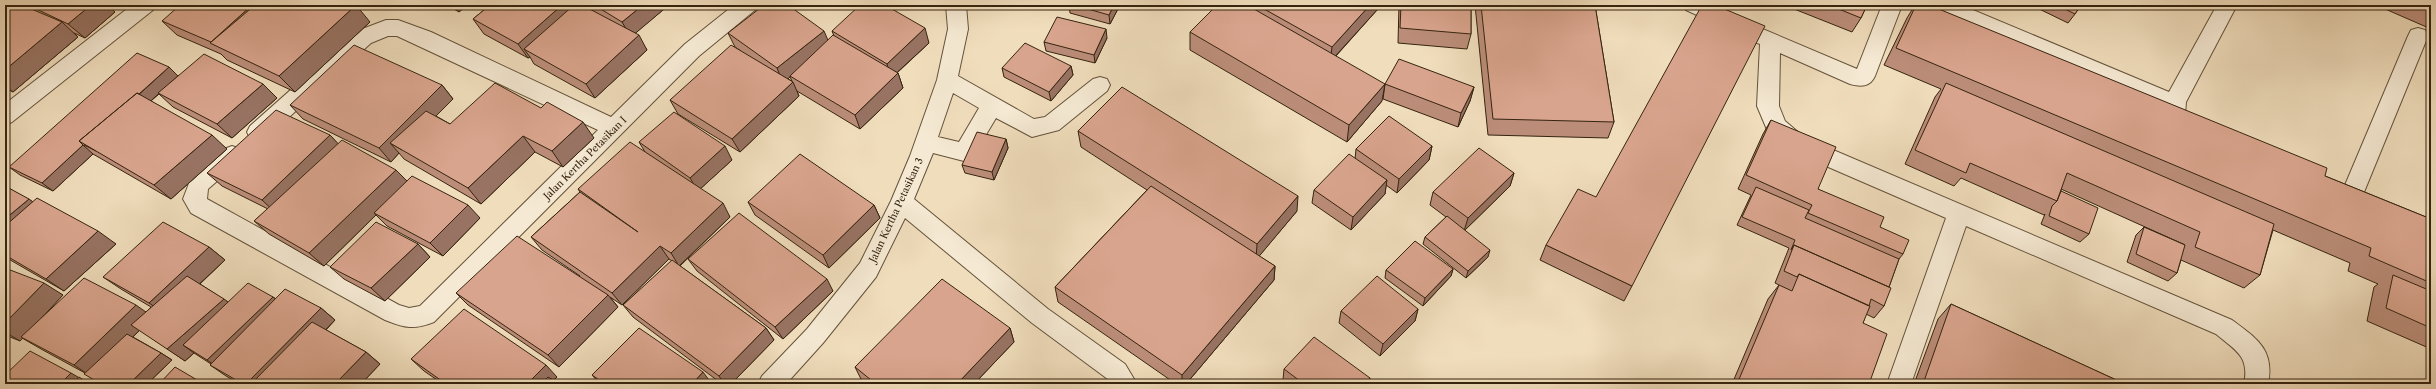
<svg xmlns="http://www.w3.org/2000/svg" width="2436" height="389" font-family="'Libre Caslon Text',serif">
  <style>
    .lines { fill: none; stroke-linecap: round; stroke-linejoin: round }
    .minor-casing { stroke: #64523a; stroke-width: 2 }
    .minor { fill: #f5e9d3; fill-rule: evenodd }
    .wall { fill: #bb8d79; stroke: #35240f; fill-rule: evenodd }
    .shaded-wall { fill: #987363; stroke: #35240f }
    .building { fill: #d9a48d; stroke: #35240f }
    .labels { text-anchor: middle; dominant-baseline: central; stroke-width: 3; stroke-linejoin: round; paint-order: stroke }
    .street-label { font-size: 10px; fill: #35240f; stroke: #f5e9d3 }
  </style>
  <rect width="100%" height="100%" fill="#f0ddbc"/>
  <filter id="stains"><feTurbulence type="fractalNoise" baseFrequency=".005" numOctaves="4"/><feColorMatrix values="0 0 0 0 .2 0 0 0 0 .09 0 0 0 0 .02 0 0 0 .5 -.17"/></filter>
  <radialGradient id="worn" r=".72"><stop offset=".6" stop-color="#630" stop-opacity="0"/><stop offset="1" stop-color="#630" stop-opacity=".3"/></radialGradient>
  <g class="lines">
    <defs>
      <path id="minor" d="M132,5H156L153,10L12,122L5,125V104Z
        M734,5H758L755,10L699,56L434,322C414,330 405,328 385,320L191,213L183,199L191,178L224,149L232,146L240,149L243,155L240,161L208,189L207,199L399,305L409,308L420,306L598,130L397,36H388L371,43L266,138L258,141L250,138L247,132L250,126L357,31L386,20H398L431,32L611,117L685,44Z
        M946,5H966L968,29L958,76L1034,119L1045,117L1093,79L1100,77L1107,79L1110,85L1107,91L1059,130L1032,137L996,118L972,158L964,161L933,153L914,199L1048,309L1125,364L1137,384H1111L1109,380L1032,323L905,218L876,277L823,343L786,384H758L762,376L807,329L860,263L891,201L910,156L937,80L948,29ZM953,93L979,108L959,142L938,137Z
        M1683,5C1700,5 1727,3 1737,21L1734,26L1727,29L1686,10Z
        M1882,5H1902L1875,76C1870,87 1861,87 1850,84L1780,53L1779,106L1785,121L1805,138L2232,320C2256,338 2275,349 2268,384H2244C2250,356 2235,350 2216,334L1966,226L1911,384H1887L1946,218L1789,150L1768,132L1757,106L1760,44L1751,41L1748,35L1751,29L1758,27L1857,69Z
        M1931,5H1961L2169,92L2217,5H2237L2186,102L2185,115L2198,130L2195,136C2178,142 2162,124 2164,107L1934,10Z
        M2418,28L2425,30L2428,36L2362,197L2359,204L2351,206L2343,204L2340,197L2408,36L2411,30Z"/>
    </defs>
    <use href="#minor" class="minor-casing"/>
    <use href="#minor" class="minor"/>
  </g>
  <path class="wall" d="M5,5H108L115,12L85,38L74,33L78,37L13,92L5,88Z
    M115,5H125L122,8Z
    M447,5H467L459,12Z
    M490,5H669L635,33L647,50L595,98L534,64L530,57L528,58L484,34L473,19Z
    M1069,5H1120L1110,24L1070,13Z
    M1217,5H1377V10L1336,56L1382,101L1347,142L1190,50V32Z
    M1399,5H1471V34L1467,49L1398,43Z
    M1475,5H1595L1614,122L1608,138L1488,135Z
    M1784,5H1867L1861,18L1852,32Z
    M1915,5H1929L2325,176L2431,219V349L2367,321L2374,287L2378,284L2348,271L2350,263L2273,230L2260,275L2244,288L2181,260L2177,273L2168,281L2127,262L2136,235L2144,227L2185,245L2061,189V191L2089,234L2080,242L2041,224L2045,214L2044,215L1961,178L1954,186L1905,164L1935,97L1941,89L1884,65L1907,18Z
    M2031,5H2081L2075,14L2068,23Z
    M2376,5H2431V29Z
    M162,21L370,22L295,92L227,60L221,54L177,35Z
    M832,31L929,43L897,73H898L903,88L860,129L797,91L799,96L740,152L678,114L670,100L741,51L735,47L728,33L828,40L834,36ZM790,77L792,81L788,79Z
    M1107,38L1095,63L1046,51L1044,42Z
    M1071,66L1073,75L1051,101L1004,77L1002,68Z
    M169,67L178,76L277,98L232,138L173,107L159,94L151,101L227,149L171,199L93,154L53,191L20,175L9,167Z
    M1385,84L1474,87L1470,101L1458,127L1383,99Z
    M442,85L453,99L436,116L450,124L594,138L563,167L535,152L481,204L404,159L399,153L391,162L303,119L290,105Z
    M1771,120L1818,189L1880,227L1903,254L1899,259L1889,287L1884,306L1874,318L1866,314L1863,323L1869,384H1732L1768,299L1779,285L1775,283L1789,248L1737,225L1751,195L1738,189L1763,134Z
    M1078,131L1297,211L1259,256L1275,266L1274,280L1186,384H1176L1058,302L1055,287L1147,190L1081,147Z
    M330,135L338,144L407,181L480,218L443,256L387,226L376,215L324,266L269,234L254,221L268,209L222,186L207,173Z
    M1006,139L1008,148L994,180L965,173L962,165Z
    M639,142L732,160L700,189L730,217L680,266L766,328L774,340L731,384H722L633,317L623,305L672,261L669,259L622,305L610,297L618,307L559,367L468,305L456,293L580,276L542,250L531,237L580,192L578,189L645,152Z
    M1432,146L1429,160L1397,193L1386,185L1385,194L1351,230L1312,203L1314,190L1355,159L1356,149Z
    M1514,173L1510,186L1465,230L1488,257L1466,278L1423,244L1425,237L1446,217L1430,205L1433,192Z
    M5,186L33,202L116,244L64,291L5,257Z
    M748,202L874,205L880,218L829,268L755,215Z
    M418,244L430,257L385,301L344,279L330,267Z
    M1546,245L1632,286L1624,301L1540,260Z
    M209,247L225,260L200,284L228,302L273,297L276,299L321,308L335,320L326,330L366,352L380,364L361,384H240L226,376L210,365L211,364L194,353L185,361L140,330L133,337L161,353L172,360L147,384H101L85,373L41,349L22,338L20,341L5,335V268L63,295L40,319L146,312L151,307L121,289L103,277Z
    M688,259L833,291L783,339L697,271Z
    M1453,269L1451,276L1423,306L1385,278L1386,270Z
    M1951,304L2125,384H1914L1938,319Z
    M1418,309L1415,321L1380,356L1339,323L1341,311Z
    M1010,328L1014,342L974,384H866L862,381L855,367Z
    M411,359L557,377L553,380L560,384H443L424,371Z
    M1284,369L1370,378L1368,384H1288L1283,380Z
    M592,375L712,384H600Z"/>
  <path class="shaded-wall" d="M91,5H108L115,12L85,38L68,24Z
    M119,5H125L122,8Z
    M252,5H281L214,45L211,42Z
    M356,5L370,22L295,92L279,76Z
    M454,5H467L459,12Z
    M562,5H576L524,49L530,57L528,58L518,44Z
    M643,5H669L631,37L622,22Z
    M1114,5H1120L1110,24L1109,15Z
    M1370,5H1377V10L1330,62L1332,47Z
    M62,22L78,37L13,92L5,86V70Z
    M925,28L929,43L891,78L887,64Z
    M1106,29L1107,38L1095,63L1094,55Z
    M824,31L830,45L790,76V77L783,83L777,68Z
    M639,35L647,50L595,98L586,84Z
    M1071,66L1073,75L1051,101L1049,92Z
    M169,67L178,76L96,151L84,145Z
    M898,73L903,88L860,129L855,115Z
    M793,82L799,96L740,152L732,139Z
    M263,84L277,98L232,138L217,124Z
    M1385,84L1382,101L1347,142L1349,125Z
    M442,85L453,99L402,150L390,143L399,153L391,162L379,148Z
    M1474,87L1470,101L1458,127L1461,113Z
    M583,122L594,138L563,167L552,151Z
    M212,135L227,149L171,199L154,185Z
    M330,135L343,149L277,214L262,200Z
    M523,136L535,152L481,204L468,188Z
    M1006,139L1008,148L994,180L992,172Z
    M83,145L93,154L53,191L42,183Z
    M725,146L732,160L698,191L690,178Z
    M1432,146L1429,160L1397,193L1399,179Z
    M396,170L409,183L374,213L376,215L324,266L309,253Z
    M1514,173L1510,186L1464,231L1468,218Z
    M1387,180L1385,194L1351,230L1353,217Z
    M1298,196L1297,211L1256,260L1257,244Z
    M29,199L47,212L5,249V219Z
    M723,203L730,217L679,266L671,253Z
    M468,205L480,218L443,256L430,243Z
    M874,205L880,218L829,268L823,255Z
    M98,231L116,244L64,291L46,279Z
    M418,244L430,257L385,301L371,288Z
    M660,246L669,259L622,305L612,293Z
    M209,247L225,260L166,315L149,303Z
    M1490,250L1488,257L1466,278L1468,271Z
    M1275,266L1274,280L1186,384H1182V375Z
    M1453,269L1451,276L1423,306L1425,298Z
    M827,279L833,291L783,339L775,327Z
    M44,283L63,295L20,341L5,332V323Z
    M608,295L618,307L559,367L548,355Z
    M273,297L288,309L224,372L207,360Z
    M224,299L240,311L183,345L194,353L185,361L167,349Z
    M136,305L153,317L92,377L74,365Z
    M321,308L335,320L273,384H246Z
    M1418,309L1415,321L1380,356L1383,344Z
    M766,328L774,340L731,384H724L719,376Z
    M1010,328L1014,342L974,384H957Z
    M366,352L380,364L361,384H335Z
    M161,353L172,360L147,384H129Z
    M546,365L557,377L549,384H527Z
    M703,372L712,384H692Z
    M71,373L90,384H60Z
    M1370,378L1368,384H1364Z"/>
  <path class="building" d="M5,5H22L62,22L5,70Z
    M28,5H91L68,24Z
    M180,5H252L211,42L162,21Z
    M255,5H356L279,76L210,43Z
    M490,5H562L518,44L473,19Z
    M574,5H582L639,35L586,84L524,49Z
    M594,5H643L622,22Z
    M764,5H788L824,31L777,68L728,33Z
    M860,5H885L925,28L887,64L832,31Z
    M1074,5H1114L1109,15Z
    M1217,5H1247L1385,84L1349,125L1190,32Z
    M1257,5H1370L1332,47Z
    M1401,5H1471V34L1400,28Z
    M1481,5H1595L1614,122L1493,119Z
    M1702,5H1715L1765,26L1632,286L1546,245L1578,189L1596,197Z
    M1829,5H1867L1861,18Z
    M1916,5H1929L2327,168L2325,176L2431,219V283L2369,256L2371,248L1896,48Z
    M2057,5H2081L2075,14Z
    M1057,17L1106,29L1094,55L1044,42Z
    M833,35L898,73L855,115L790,76Z
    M1025,43L1071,66L1049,92L1002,68Z
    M354,45L442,85L379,148L290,105Z
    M731,45L793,82L732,139L670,100Z
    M137,53L169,67L139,94L137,93L79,141L83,145L42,183L9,167Z
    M204,54L263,84L217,124L158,93Z
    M1399,59L1474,87L1461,113L1385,84Z
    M495,83L541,108L547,102L583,122L552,151L523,136L468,188L390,143L426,111L450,124Z
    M1946,83L2274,224L2260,275L2195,247L2200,232L2067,173L2057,201L1970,163L1966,173L1915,150Z
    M1122,87L1298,196L1257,244L1078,131Z
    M137,93L212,135L154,185L79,141Z
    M276,110L330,135L262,200L207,173Z
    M674,112L725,146L690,178L639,142Z
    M1389,116L1432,146L1399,179L1356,149Z
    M1771,120L1836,147L1818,189L1884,217L1880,227L1909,240L1903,254L1808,213L1812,205L1746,175Z
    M977,132L1006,139L992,172L962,165Z
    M342,140L396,170L309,253L254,221Z
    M630,142L723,203L671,253L660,246L612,293L531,237L580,192L638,232L578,189Z
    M1479,148L1514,173L1468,218L1433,192Z
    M800,154L874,205L823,255L748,202Z
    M1349,154L1387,180L1353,217L1314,190Z
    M412,176L468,205L430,243L374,213Z
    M5,186L29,199L5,219Z
    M1151,186L1275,266L1182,375L1055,287Z
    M1756,187L1809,210L1805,218L1899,259L1889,287L1794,245L1791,250L1795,240L1742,217Z
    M2061,191L2098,208L2089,234L2049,216L2052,206L2057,201Z
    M37,198L98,231L46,279L5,255V226Z
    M739,213L827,279L775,327L688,259Z
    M1447,216L1490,250L1468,271L1425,237Z
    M163,222L209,247L149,303L103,277Z
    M376,222L418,244L371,288L330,267Z
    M2144,227L2185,245L2177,273L2136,254Z
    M517,236L608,295L548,355L456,293Z
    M1415,241L1453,269L1425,298L1386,270Z
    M1794,245L1891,288L1884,306L1871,299L1869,306L1799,274L1797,277L1784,271Z
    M672,260L766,328L719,376L623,305Z
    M5,268L44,283L5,323Z
    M1799,274L1870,306L1863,323L1887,334L1869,384H1737L1779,285L1792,291Z
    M2393,275L2431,291V328L2386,308Z
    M187,276L224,299L167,349L131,325Z
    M1377,276L1418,309L1383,344L1341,311Z
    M84,278L136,305L74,365L21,337Z
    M942,279L1010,328L957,384H876L855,367Z
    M248,283L273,297L207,360L183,345Z
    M285,289L321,308L246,384H243L210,365Z
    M1951,304L2125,384H1923Z
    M464,309L546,365L527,384H446L411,359Z
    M312,322L366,352L335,384H253L252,383Z
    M639,328L703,372L692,384H605L592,375Z
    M127,334L161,353L129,384H101L84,374Z
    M1314,337L1370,378L1364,384H1304L1284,369Z
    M30,351L71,373L60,384H5V375Z
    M175,367L204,384H159Z
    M79,377L90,384H72Z
    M548,377L560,384H542Z
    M843,379L849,384H838Z"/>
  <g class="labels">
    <g class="street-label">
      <text transform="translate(585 158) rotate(-45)">Jalan Kertha Petasikan I</text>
      <text transform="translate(896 210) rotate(-65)">Jalan Kertha Petasikan 3</text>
    </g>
  </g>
  <rect width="2436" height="389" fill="none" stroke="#f0ddbc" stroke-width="20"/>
  <rect x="6" y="6" width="2424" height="377" fill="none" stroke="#35240f" stroke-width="2"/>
  <rect x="10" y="10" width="2416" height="369" fill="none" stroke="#35240f"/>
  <rect width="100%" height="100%" filter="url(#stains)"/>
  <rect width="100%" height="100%" fill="url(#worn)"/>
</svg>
